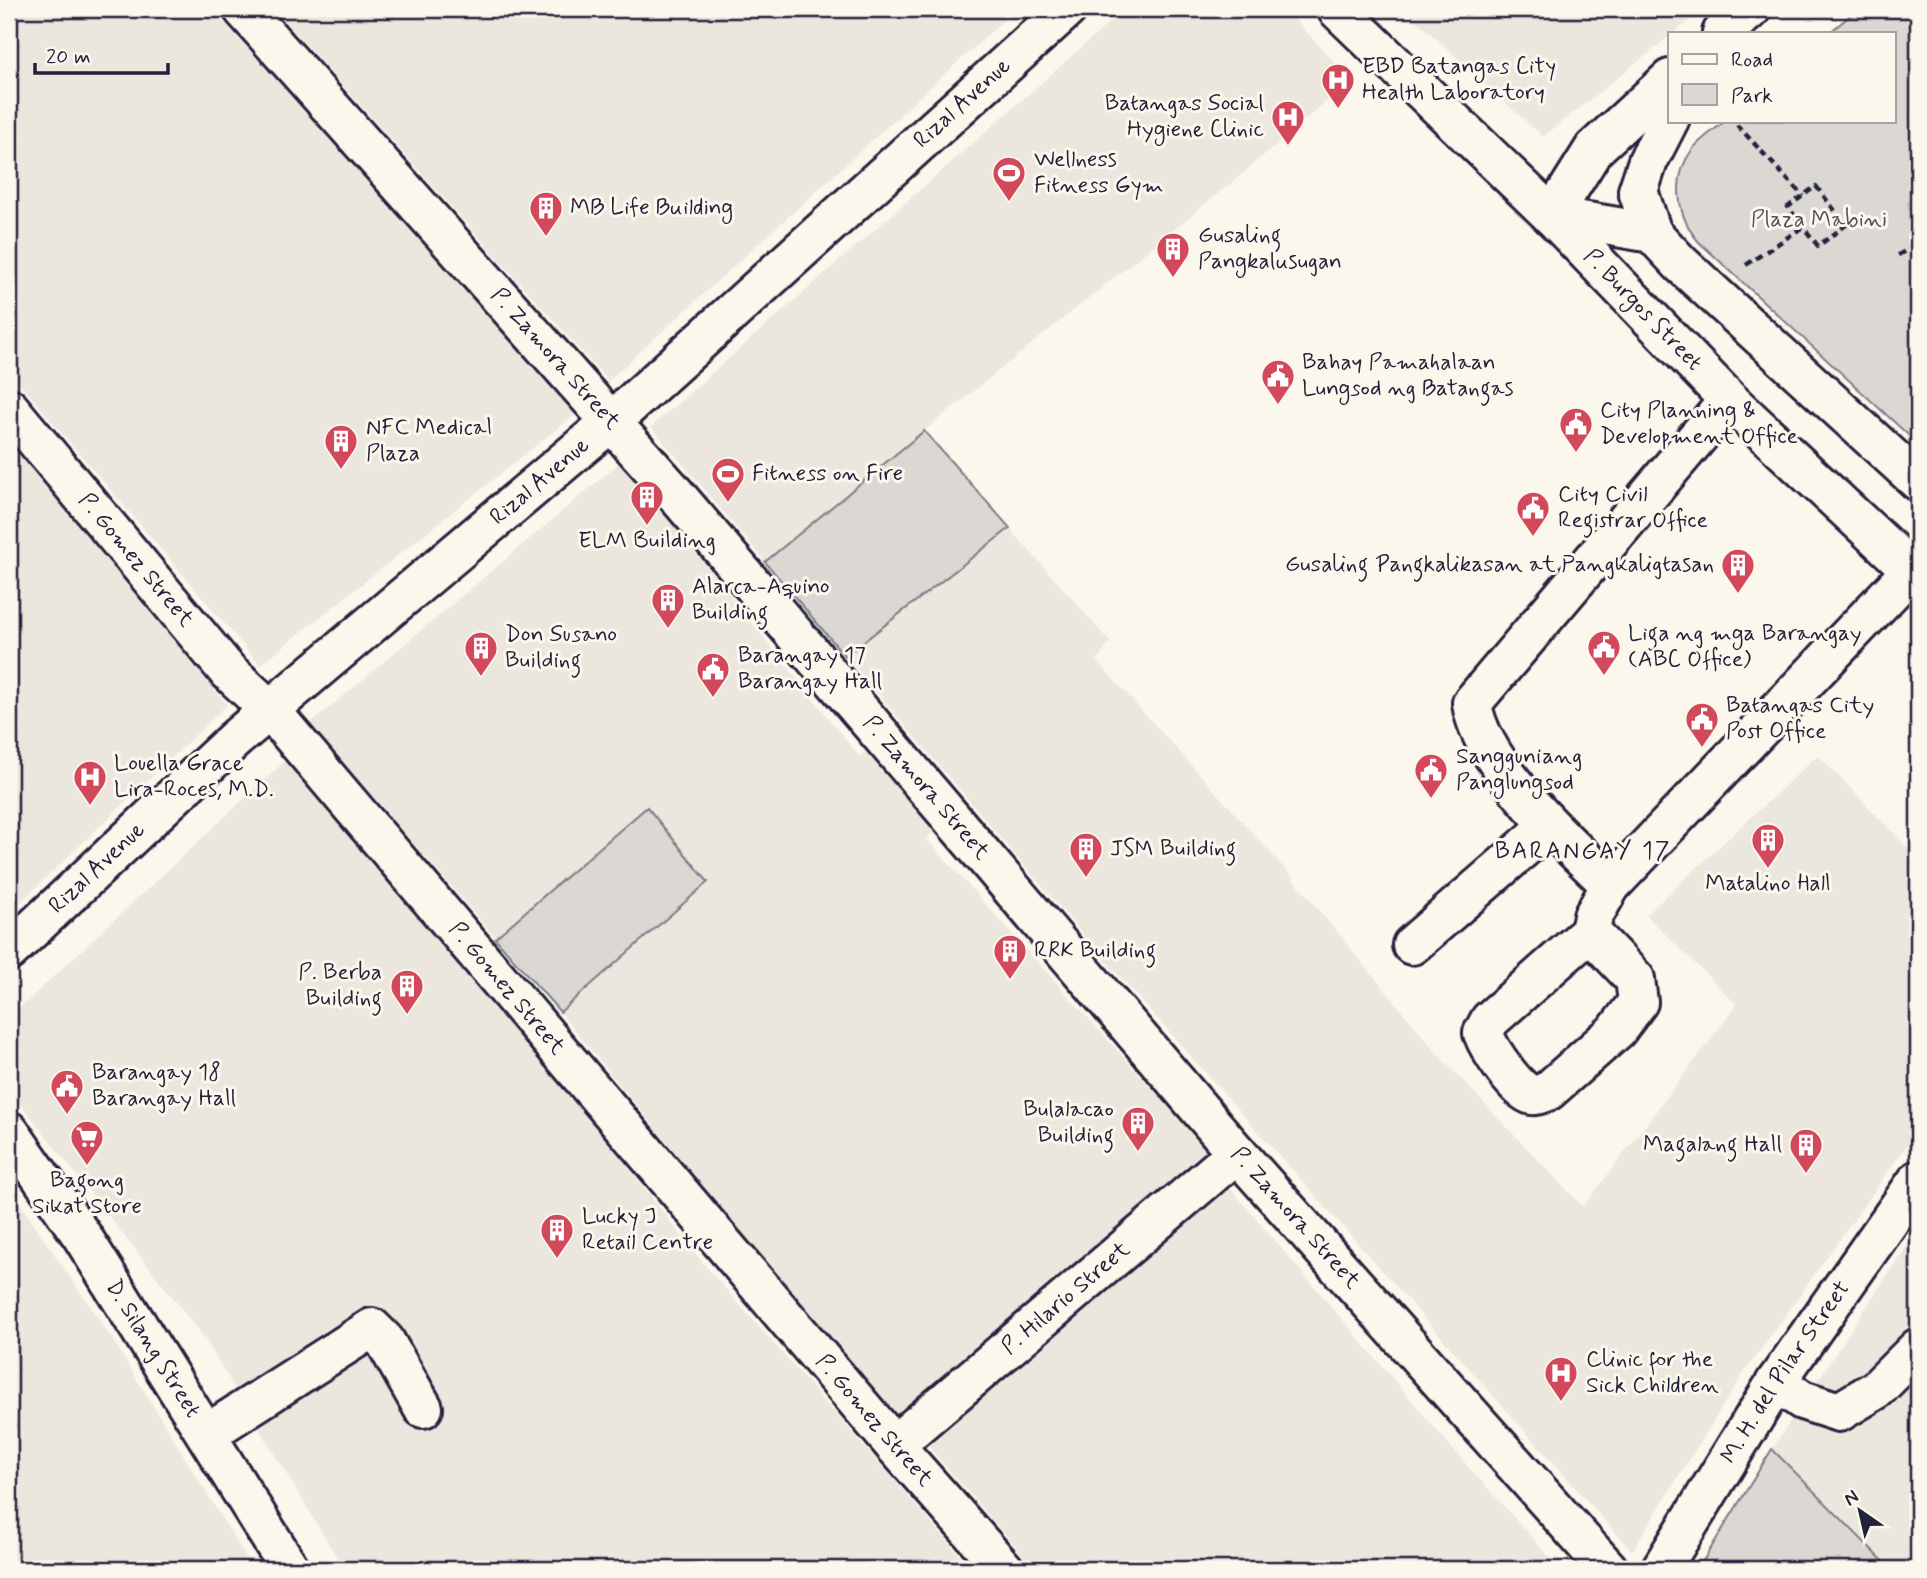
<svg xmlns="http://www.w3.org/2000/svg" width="1927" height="1578" font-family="Mynerve,sans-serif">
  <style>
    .built { fill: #ebe7df }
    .green { fill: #dbd8d3; stroke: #7e7d87; stroke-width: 2 }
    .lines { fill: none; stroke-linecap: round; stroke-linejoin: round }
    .minor-casing { stroke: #22223b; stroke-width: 44 }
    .major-casing { stroke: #22223b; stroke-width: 44 }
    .path { stroke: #22223b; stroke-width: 4.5; stroke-dasharray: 7 5; stroke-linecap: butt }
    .minor { stroke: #fbf7ec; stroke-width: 38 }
    .major { stroke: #fbf7ec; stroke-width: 38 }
    .labels { text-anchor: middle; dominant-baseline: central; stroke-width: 6; stroke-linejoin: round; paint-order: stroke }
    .poi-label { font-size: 23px; fill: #22223b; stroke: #fbf7ec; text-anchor: start }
    .street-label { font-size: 23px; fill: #22223b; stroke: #fbf7ec }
    .park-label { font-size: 23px; fill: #505061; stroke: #fbf7ec }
    .neighbourhood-label { font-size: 24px; letter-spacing: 2px; fill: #22223b; stroke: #fbf7ec }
  </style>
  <rect width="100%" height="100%" fill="#fbf7ec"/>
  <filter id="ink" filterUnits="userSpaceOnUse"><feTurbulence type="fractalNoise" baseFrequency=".0143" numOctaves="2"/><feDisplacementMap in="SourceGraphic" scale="14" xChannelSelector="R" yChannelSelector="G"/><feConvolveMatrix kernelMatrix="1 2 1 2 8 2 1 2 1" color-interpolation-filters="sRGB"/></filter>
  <g filter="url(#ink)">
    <path class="built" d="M9,9H212L578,412L260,665L9,371Z
      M274,9H1016L608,381Z
      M1125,9H1285L1351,80L1235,180L924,431L1110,642L1097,661L1286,870L1441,1058L1583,1207L1737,1005L1646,915L1818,755L1918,858V1130L1741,1377L1632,1551L1097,951L651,427Z
      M1404,9H1704L1543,137Z
      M9,443L227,705L9,913Z
      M622,461L859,756L865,752L934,831L926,838L932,845L1211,1154L901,1428L560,1012L310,724Z
      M285,761L538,1052L702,1262L972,1569H344L203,1336L9,1089V1018Z
      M1225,1182L1457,1454L1560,1569H1035L922,1439Z
      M9,1188L111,1337L253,1569H9Z
      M1918,1229V1569H1891L1772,1449Z"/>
    <path class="green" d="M1858,9H1918V444L1699,242C1677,217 1671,178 1692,150C1700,139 1715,130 1725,121H1894V33H1829Z
      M924,431L1010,528L845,656L765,562Z
      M647,807L708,882L560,1012L495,938Z
      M1772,1449L1891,1569H1698Z"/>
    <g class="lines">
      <defs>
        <g id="minor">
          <path id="s1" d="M243,9L671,489L1237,1153L1608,1569"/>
          <path d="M1722,33L1751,9"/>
          <path d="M1552,216L1594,149L1670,79"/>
          <path d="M1652,233L1638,191L1648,161L1670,118"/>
          <path d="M1729,400L1472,703C1480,764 1567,843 1611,885L1912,570"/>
          <path id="s2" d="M9,408L227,670L270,710L894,1445L1004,1569"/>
          <path d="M1590,932L1490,1020L1483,1033C1489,1049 1516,1091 1532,1095C1538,1096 1543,1093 1548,1091L1617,1030L1638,1002L1635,979L1590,932L1593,916L1611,885"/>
          <path d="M1412,945L1549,826"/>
          <path id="s3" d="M9,1131L82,1236L290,1569"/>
          <path d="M1776,1382L1802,1400L1839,1412L1877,1389L1918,1348"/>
          <path d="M208,1433L372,1328L385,1341L423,1408"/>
          <path id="s4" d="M894,1445L1237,1153"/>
          <path id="s5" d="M1661,1569L1776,1382L1918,1180"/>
        </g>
        <g id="major">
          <path id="s6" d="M1337,9L1552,216L1729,400L1918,576"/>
          <path d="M1552,216L1652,233L1681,264L1918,481"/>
          <path id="s7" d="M9,951L235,739L612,421L1067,9"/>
        </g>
      </defs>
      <use href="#minor" class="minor-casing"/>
      <use href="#major" class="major-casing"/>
      <path class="path" d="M1737,125L1803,196
        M1816,186L1846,225L1818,246L1788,207Z
        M1898,255L1918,244
        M1746,265L1803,227"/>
      <use href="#minor" class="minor"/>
      <use href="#major" class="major"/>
    </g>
  </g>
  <defs>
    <symbol id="hospital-pin" viewBox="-11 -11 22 30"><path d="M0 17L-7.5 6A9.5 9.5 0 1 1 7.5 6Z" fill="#d1495b" stroke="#fbf7ec"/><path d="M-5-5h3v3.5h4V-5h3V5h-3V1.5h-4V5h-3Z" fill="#fff"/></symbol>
    <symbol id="stadium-pin" viewBox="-11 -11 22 30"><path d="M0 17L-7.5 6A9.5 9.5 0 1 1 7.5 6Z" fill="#d1495b" stroke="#fbf7ec"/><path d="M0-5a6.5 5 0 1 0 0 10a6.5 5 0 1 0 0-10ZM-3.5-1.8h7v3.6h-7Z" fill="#fff"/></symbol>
    <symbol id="building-pin" viewBox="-11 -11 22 30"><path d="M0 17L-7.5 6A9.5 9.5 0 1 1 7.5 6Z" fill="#d1495b" stroke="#fbf7ec"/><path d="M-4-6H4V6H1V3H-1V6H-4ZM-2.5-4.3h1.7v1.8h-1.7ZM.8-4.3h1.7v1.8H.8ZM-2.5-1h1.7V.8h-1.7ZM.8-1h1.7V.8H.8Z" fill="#fff"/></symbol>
    <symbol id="civic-pin" viewBox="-11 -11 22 30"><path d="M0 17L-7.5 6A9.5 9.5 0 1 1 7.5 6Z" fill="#d1495b" stroke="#fbf7ec"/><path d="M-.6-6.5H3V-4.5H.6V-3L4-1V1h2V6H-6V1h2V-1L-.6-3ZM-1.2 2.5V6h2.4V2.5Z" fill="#fff"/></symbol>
    <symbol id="supermarket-pin" viewBox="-11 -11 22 30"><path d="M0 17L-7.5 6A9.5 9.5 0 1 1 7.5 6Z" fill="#d1495b" stroke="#fbf7ec"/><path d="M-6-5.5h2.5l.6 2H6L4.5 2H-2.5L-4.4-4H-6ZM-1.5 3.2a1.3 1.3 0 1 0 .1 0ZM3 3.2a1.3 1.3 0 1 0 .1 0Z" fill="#fff"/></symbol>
  </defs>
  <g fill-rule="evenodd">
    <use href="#hospital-pin" x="1319" y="61" width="38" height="52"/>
    <use href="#hospital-pin" x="1269" y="98" width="38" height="52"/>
    <use href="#stadium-pin" x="990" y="154" width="38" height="52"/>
    <use href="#building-pin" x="527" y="189" width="38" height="52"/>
    <use href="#building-pin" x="1154" y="230" width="38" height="52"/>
    <use href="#civic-pin" x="1259" y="357" width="38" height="52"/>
    <use href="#civic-pin" x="1557" y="405" width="38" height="52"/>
    <use href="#building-pin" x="322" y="422" width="38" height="52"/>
    <use href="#stadium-pin" x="709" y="455" width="38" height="52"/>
    <use href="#building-pin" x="628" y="478" width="38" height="52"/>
    <use href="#civic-pin" x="1514" y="489" width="38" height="52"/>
    <use href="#building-pin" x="1719" y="546" width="38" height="52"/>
    <use href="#building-pin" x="649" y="581" width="38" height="52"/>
    <use href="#civic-pin" x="1585" y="628" width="38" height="52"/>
    <use href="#building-pin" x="462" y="629" width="38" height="52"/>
    <use href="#civic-pin" x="694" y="650" width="38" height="52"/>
    <use href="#civic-pin" x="1683" y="700" width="38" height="52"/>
    <use href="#civic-pin" x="1412" y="751" width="38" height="52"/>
    <use href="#hospital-pin" x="71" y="758" width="38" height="52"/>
    <use href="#building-pin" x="1749" y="821" width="38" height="52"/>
    <use href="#building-pin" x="1067" y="830" width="38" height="52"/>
    <use href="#building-pin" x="991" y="932" width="38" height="52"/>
    <use href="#building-pin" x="388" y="967" width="38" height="52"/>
    <use href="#civic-pin" x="48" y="1067" width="38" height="52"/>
    <use href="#building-pin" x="1119" y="1104" width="38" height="52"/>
    <use href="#supermarket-pin" x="68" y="1118" width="38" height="52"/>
    <use href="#building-pin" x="1787" y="1126" width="38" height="52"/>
    <use href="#building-pin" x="538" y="1211" width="38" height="52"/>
    <use href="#hospital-pin" x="1542" y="1354" width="38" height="52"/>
  </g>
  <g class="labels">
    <g class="poi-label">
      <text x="1362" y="67">EBD Batangas City<tspan x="1362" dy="26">Health Laboratory</tspan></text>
      <text x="1264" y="104" text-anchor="end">Batangas Social<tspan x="1264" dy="26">Hygiene Clinic</tspan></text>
      <text x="1034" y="160">Wellness<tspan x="1034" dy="26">Fitness Gym</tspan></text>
      <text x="570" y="208">MB Life Building</text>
      <text x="1198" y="236">Gusaling<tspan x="1198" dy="26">Pangkalusugan</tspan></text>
      <text x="1302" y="363">Bahay Pamahalaan<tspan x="1302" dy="26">Lungsod ng Batangas</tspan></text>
      <text x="1600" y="411">City Planning &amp;<tspan x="1600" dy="26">Development Office</tspan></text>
      <text x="366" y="428">NFC Medical<tspan x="366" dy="26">Plaza</tspan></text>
      <text x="752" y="474">Fitness on Fire</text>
      <text x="1558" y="495">City Civil<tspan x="1558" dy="26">Registrar Office</tspan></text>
      <text x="647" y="541" text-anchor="middle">ELM Building</text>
      <text x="1714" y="565" text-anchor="end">Gusaling Pangkalikasan at Pangkaligtasan</text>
      <text x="692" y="587">Alarca-Aquino<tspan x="692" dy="26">Building</tspan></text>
      <text x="1628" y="634">Liga ng mga Barangay<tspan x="1628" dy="26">(ABC Office)</tspan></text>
      <text x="505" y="635">Don Susano<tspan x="505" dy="26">Building</tspan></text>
      <text x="738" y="656">Barangay 17<tspan x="738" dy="26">Barangay Hall</tspan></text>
      <text x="1726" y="706">Batangas City<tspan x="1726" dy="26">Post Office</tspan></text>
      <text x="1456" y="757">Sangguniang<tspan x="1456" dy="26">Panglungsod</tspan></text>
      <text x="114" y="764">Louella Grace<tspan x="114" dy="26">Lira-Roces, M.D.</tspan></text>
      <text x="1110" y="849">JSM Building</text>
      <text x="1768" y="884" text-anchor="middle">Matalino Hall</text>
      <text x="1034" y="951">RRK Building</text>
      <text x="382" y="973" text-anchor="end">P. Berba<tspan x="382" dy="26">Building</tspan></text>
      <text x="92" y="1073">Barangay 18<tspan x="92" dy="26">Barangay Hall</tspan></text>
      <text x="1114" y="1110" text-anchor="end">Bulalacao<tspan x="1114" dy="26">Building</tspan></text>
      <text x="1782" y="1145" text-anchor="end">Magalang Hall</text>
      <text x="87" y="1181" text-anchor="middle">Bagong<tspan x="87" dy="26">Sikat Store</tspan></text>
      <text x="582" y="1217">Lucky J<tspan x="582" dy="26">Retail Centre</tspan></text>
      <text x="1586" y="1360">Clinic for the<tspan x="1586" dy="26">Sick Children</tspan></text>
    </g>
    <g class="street-label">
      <text stroke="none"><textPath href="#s7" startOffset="1276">Rizal Avenue</textPath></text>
      <text stroke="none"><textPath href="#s6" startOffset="429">P. Burgos Street</textPath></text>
      <text stroke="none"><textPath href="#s1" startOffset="469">P. Zamora Street</textPath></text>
      <text stroke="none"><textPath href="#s7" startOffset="709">Rizal Avenue</textPath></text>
      <text stroke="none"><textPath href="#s2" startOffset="198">P. Gomez Street</textPath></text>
      <text stroke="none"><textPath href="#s1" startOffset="1036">P. Zamora Street</textPath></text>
      <text stroke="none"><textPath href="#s7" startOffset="121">Rizal Avenue</textPath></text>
      <text stroke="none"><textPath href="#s2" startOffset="765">P. Gomez Street</textPath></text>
      <text stroke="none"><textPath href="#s1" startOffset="1603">P. Zamora Street</textPath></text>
      <text stroke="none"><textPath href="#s4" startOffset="226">P. Hilario Street</textPath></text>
      <text stroke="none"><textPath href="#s3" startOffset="261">D. Silang Street</textPath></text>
      <text stroke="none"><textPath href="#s5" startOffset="233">M. H. del Pilar Street</textPath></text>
      <text stroke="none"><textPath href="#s2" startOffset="1332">P. Gomez Street</textPath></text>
    </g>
    <g class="park-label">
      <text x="1819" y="220">Plaza Mabini</text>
    </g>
    <g class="neighbourhood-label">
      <text x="1583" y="851">BARANGAY 17</text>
    </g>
  </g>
  <rect width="1927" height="1578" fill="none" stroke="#fbf7ec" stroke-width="35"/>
  <rect x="18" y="18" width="1892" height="1543" fill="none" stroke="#22223b" stroke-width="2.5" filter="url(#ink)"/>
  <rect x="1668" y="32" width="228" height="91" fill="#fbf7ec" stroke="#a4a2a5" stroke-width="2"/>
  <rect x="1682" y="54" width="35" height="10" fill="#fbf7ec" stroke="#a4a2a5" stroke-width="2"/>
  <text x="1731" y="66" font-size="21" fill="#22223b">Road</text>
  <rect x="1682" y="84" width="35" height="21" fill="#dbd8d3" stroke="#a4a2a5" stroke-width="2"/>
  <text x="1731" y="102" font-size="21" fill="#22223b">Park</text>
  <g transform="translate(1860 1511) rotate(326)" stroke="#fbf7ec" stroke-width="5" paint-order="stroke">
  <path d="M0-5L12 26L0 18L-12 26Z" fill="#22223b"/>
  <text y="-10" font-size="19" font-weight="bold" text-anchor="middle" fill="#22223b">N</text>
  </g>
  <path d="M35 63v10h133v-10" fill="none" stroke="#22223b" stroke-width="3.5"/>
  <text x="46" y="63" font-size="21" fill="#22223b" stroke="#fbf7ec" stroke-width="5" paint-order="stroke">20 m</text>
</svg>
